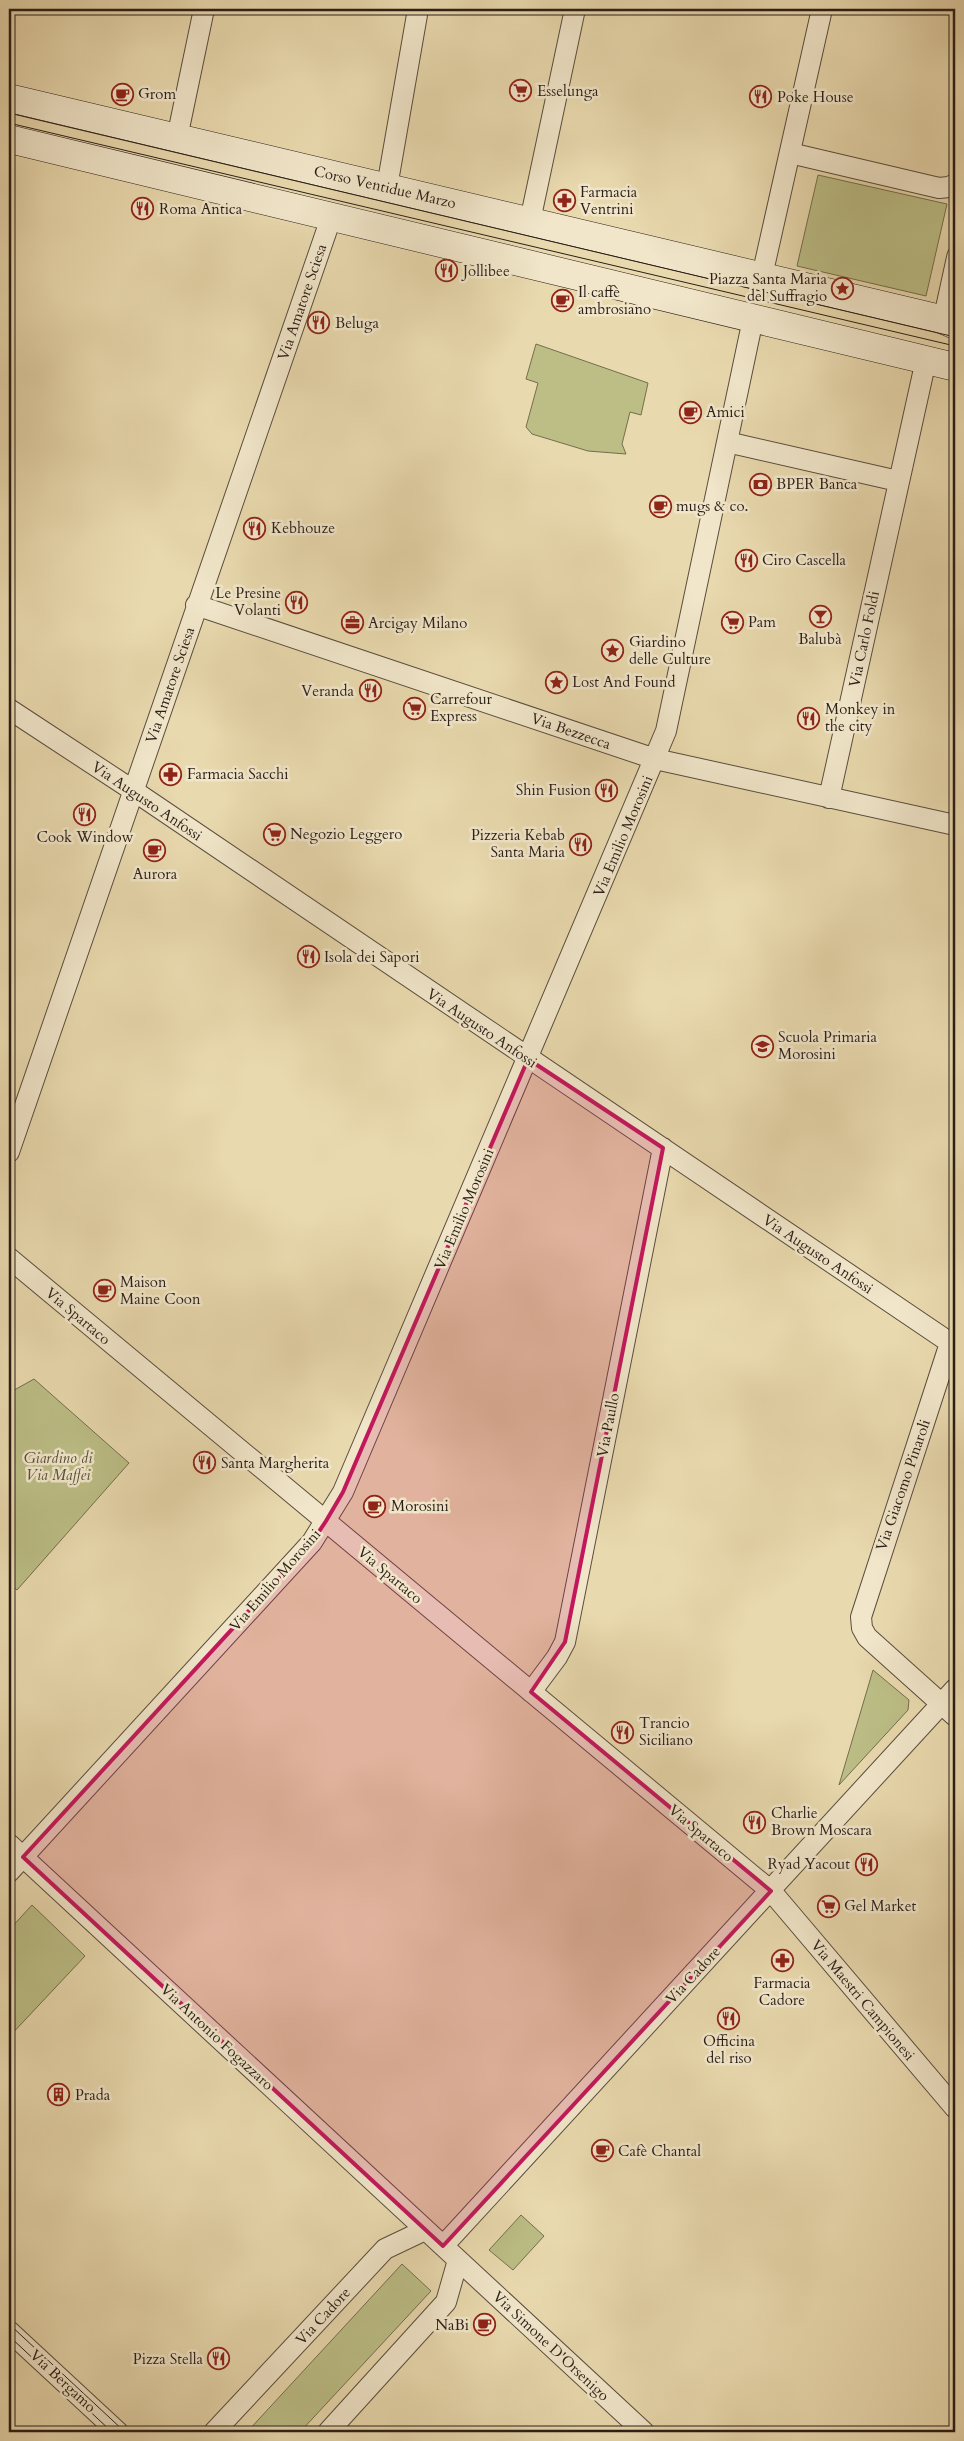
<svg xmlns="http://www.w3.org/2000/svg" width="964" height="2441" font-family="Cardo,serif">
  <style>
    .green { fill: #bcbe86; stroke: #736e4e }
    .lines { fill: none; stroke-linecap: round; stroke-linejoin: round }
    .pedestrian-casing { stroke: #5a4d3d; stroke-width: 17 }
    .minor-casing { stroke: #5a4d3d; stroke-width: 22 }
    .secondary-casing { stroke: #2a1e17; stroke-width: 29 }
    .pedestrian { stroke: #f1e6ca; stroke-width: 15 }
    .minor { stroke: #f1e6ca; stroke-width: 20 }
    .secondary { stroke: #f1e6ca; stroke-width: 28 }
    .tram { stroke: #2a1e17; stroke-width: 1 }
    .marked { fill: #c2185b; fill-opacity: 0.2; stroke: #c2185b; stroke-width: 4; stroke-linejoin: round }
    .labels { text-anchor: middle; dominant-baseline: central; stroke-width: 5; stroke-linejoin: round; paint-order: stroke }
    .poi-label { font-size: 15px; fill: #2a1e17; stroke: #f1e6ca; text-anchor: start }
    .street-label { font-size: 15px; fill: #2a1e17; stroke: #f1e6ca }
    .park-label { font-size: 15px; font-style: italic; fill: #564e38; stroke: #f1e6ca }
  </style>
  <rect width="100%" height="100%" fill="#e9d9ae"/>
  <filter id="stains"><feTurbulence type="fractalNoise" baseFrequency=".004" numOctaves="4"/><feColorMatrix values="0 0 0 0 .2 0 0 0 0 .09 0 0 0 0 .02 0 0 0 .5 -.17"/></filter>
  <radialGradient id="worn" r=".72"><stop offset=".6" stop-color="#630" stop-opacity="0"/><stop offset="1" stop-color="#630" stop-opacity=".3"/></radialGradient>
  <path class="green" d="M818,175L947,204L926,296L797,266Z
    M536,344L648,383L641,415L630,412L622,444L626,454L588,451L532,434L526,427L538,383L526,379Z
    M34,1379L129,1463L17,1590L9,1583V1393Z
    M873,1670L909,1700L908,1710L839,1785Z
    M32,1905L85,1956L9,2037V1930Z
    M521,2215L544,2236L513,2270L489,2250Z
    M402,2264L431,2291L300,2432H247Z"/>
  <g class="lines">
    <defs>
      <path id="pedestrian" d="M941,319L955,255"/>
      <path id="minor" d="M177,138L204,9
        M790,153L939,188L949,187L955,184
        M387,187L418,9
        M530,221L575,9
        M762,276L822,9
        M727,442L898,481
        M196,605L655,759L955,825
        M9,709L134,791L955,1346
        M829,798L926,360
        M9,1152L331,218
        M9,1258L771,1891L955,2108
        M950,1343L861,1617L862,1628L867,1637L955,1716
        M531,1692L557,1657L565,1642L663,1148
        M9,1844L644,2432
        M9,1872L312,1542L343,1492L666,731L753,319
        M443,2246L955,1689
        M9,2331L118,2432
        M214,2432L385,2249L425,2230
        M328,2432L446,2302L458,2260"/>
      <path id="secondary" d="M9,98L941,319L955,325
        M9,139L955,367"/>
    </defs>
    <use href="#pedestrian" class="pedestrian-casing"/>
    <use href="#minor" class="minor-casing"/>
    <use href="#secondary" class="secondary-casing"/>
    <use href="#pedestrian" class="pedestrian"/>
    <use href="#minor" class="minor"/>
    <use href="#secondary" class="secondary"/>
    <path class="tram" d="M9,113L955,337
      M9,123L955,346
      M9,2324L125,2432
      M9,2336L112,2432"/>
  </g>
  <path class="marked" d="M528,1059L663,1148L565,1642L531,1692L771,1891L443,2246L23,1857L312,1542L326,1521L343,1492Z"/>
  <defs>
    <symbol id="supermarket-ring" viewBox="-11 -11 22 22"><circle r="9.5" fill="#f1e6ca" stroke="#8f2418" stroke-width="1.5"/><path d="M-6-5.5h2.5l.6 2H6L4.5 2H-2.5L-4.4-4H-6ZM-1.5 3.2a1.3 1.3 0 1 0 .1 0ZM3 3.2a1.3 1.3 0 1 0 .1 0Z" fill="#8f2418"/></symbol>
    <symbol id="cafe-ring" viewBox="-11 -11 22 22"><circle r="9.5" fill="#f1e6ca" stroke="#8f2418" stroke-width="1.5"/><path d="M-5.5-4.5H6V0H3Q3 3.5 0 3.5H-2.5Q-5.5 3.5-5.5 0ZM3-3.2v2h1.7v-2ZM-6 4.5H4V6H-6Z" fill="#8f2418"/></symbol>
    <symbol id="restaurant-ring" viewBox="-11 -11 22 22"><circle r="9.5" fill="#f1e6ca" stroke="#8f2418" stroke-width="1.5"/><path d="M-5-6h1v4h1v-4h1v4h1v-4h1v5L-1.5 .5V6h-2V.5L-5-1ZM5-6V6H3V1.5H1.5Q1.5-4 5-6Z" fill="#8f2418"/></symbol>
    <symbol id="pharmacy-ring" viewBox="-11 -11 22 22"><circle r="9.5" fill="#f1e6ca" stroke="#8f2418" stroke-width="1.5"/><path d="M-2-6h4v4h4v4h-4v4h-4v-4h-4v-4h4Z" fill="#8f2418"/></symbol>
    <symbol id="sight-ring" viewBox="-11 -11 22 22"><circle r="9.5" fill="#f1e6ca" stroke="#8f2418" stroke-width="1.5"/><path d="M0-6L1.8-2.2L6-1.7L2.9 1.2L3.7 5.4L0 3.3L-3.7 5.4L-2.9 1.2L-6-1.7L-1.8-2.2Z" fill="#8f2418"/></symbol>
    <symbol id="bank-ring" viewBox="-11 -11 22 22"><circle r="9.5" fill="#f1e6ca" stroke="#8f2418" stroke-width="1.5"/><path d="M-6-4H6V4H-6ZM0-2.3a2.3 2.3 0 1 0 0 4.6a2.3 2.3 0 1 0 0-4.6Z" fill="#8f2418"/></symbol>
    <symbol id="bar-ring" viewBox="-11 -11 22 22"><circle r="9.5" fill="#f1e6ca" stroke="#8f2418" stroke-width="1.5"/><path d="M-6-5H6L.8 .8V4.5H3.5V6h-7V4.5H-.8V.8Z" fill="#8f2418"/></symbol>
    <symbol id="office-ring" viewBox="-11 -11 22 22"><circle r="9.5" fill="#f1e6ca" stroke="#8f2418" stroke-width="1.5"/><path d="M-6-3h4V-5.5h4V-3h4V5H-6ZM-1-4.5V-3h2v-1.5ZM-6 0V1H6V0Z" fill="#8f2418"/></symbol>
    <symbol id="school-ring" viewBox="-11 -11 22 22"><circle r="9.5" fill="#f1e6ca" stroke="#8f2418" stroke-width="1.5"/><path d="M0-5L7-2L0 1L-7-2ZM-4 1L0 2.5L4 1V4Q0 6-4 4Z" fill="#8f2418"/></symbol>
    <symbol id="building-ring" viewBox="-11 -11 22 22"><circle r="9.5" fill="#f1e6ca" stroke="#8f2418" stroke-width="1.5"/><path d="M-4-6H4V6H1V3H-1V6H-4ZM-2.5-4.3h1.7v1.8h-1.7ZM.8-4.3h1.7v1.8H.8ZM-2.5-1h1.7V.8h-1.7ZM.8-1h1.7V.8H.8Z" fill="#8f2418"/></symbol>
  </defs>
  <g fill-rule="evenodd">
    <use href="#supermarket-ring" x="508" y="78" width="25" height="25"/>
    <use href="#cafe-ring" x="110" y="82" width="25" height="25"/>
    <use href="#restaurant-ring" x="748" y="84" width="25" height="25"/>
    <use href="#pharmacy-ring" x="552" y="188" width="25" height="25"/>
    <use href="#restaurant-ring" x="130" y="196" width="25" height="25"/>
    <use href="#restaurant-ring" x="434" y="258" width="25" height="25"/>
    <use href="#sight-ring" x="830" y="276" width="25" height="25"/>
    <use href="#cafe-ring" x="550" y="288" width="25" height="25"/>
    <use href="#restaurant-ring" x="306" y="310" width="25" height="25"/>
    <use href="#cafe-ring" x="678" y="400" width="25" height="25"/>
    <use href="#bank-ring" x="748" y="472" width="25" height="25"/>
    <use href="#cafe-ring" x="648" y="494" width="25" height="25"/>
    <use href="#restaurant-ring" x="242" y="516" width="25" height="25"/>
    <use href="#restaurant-ring" x="734" y="548" width="25" height="25"/>
    <use href="#restaurant-ring" x="284" y="590" width="25" height="25"/>
    <use href="#bar-ring" x="808" y="604" width="25" height="25"/>
    <use href="#supermarket-ring" x="720" y="610" width="25" height="25"/>
    <use href="#office-ring" x="340" y="610" width="25" height="25"/>
    <use href="#sight-ring" x="600" y="638" width="25" height="25"/>
    <use href="#sight-ring" x="544" y="670" width="25" height="25"/>
    <use href="#restaurant-ring" x="358" y="678" width="25" height="25"/>
    <use href="#supermarket-ring" x="402" y="696" width="25" height="25"/>
    <use href="#restaurant-ring" x="796" y="706" width="25" height="25"/>
    <use href="#pharmacy-ring" x="158" y="762" width="25" height="25"/>
    <use href="#restaurant-ring" x="594" y="778" width="25" height="25"/>
    <use href="#restaurant-ring" x="72" y="802" width="25" height="25"/>
    <use href="#supermarket-ring" x="262" y="822" width="25" height="25"/>
    <use href="#restaurant-ring" x="568" y="832" width="25" height="25"/>
    <use href="#cafe-ring" x="142" y="838" width="25" height="25"/>
    <use href="#restaurant-ring" x="296" y="944" width="25" height="25"/>
    <use href="#school-ring" x="750" y="1034" width="25" height="25"/>
    <use href="#cafe-ring" x="92" y="1278" width="25" height="25"/>
    <use href="#restaurant-ring" x="192" y="1450" width="25" height="25"/>
    <use href="#cafe-ring" x="362" y="1494" width="25" height="25"/>
    <use href="#restaurant-ring" x="610" y="1720" width="25" height="25"/>
    <use href="#restaurant-ring" x="742" y="1810" width="25" height="25"/>
    <use href="#restaurant-ring" x="854" y="1852" width="25" height="25"/>
    <use href="#supermarket-ring" x="816" y="1894" width="25" height="25"/>
    <use href="#pharmacy-ring" x="770" y="1948" width="25" height="25"/>
    <use href="#restaurant-ring" x="716" y="2006" width="25" height="25"/>
    <use href="#building-ring" x="46" y="2082" width="25" height="25"/>
    <use href="#cafe-ring" x="590" y="2138" width="25" height="25"/>
    <use href="#cafe-ring" x="472" y="2312" width="25" height="25"/>
    <use href="#restaurant-ring" x="206" y="2346" width="25" height="25"/>
  </g>
  <g class="labels">
    <g class="poi-label">
      <text x="537" y="91">Esselunga</text>
      <text x="138" y="94">Grom</text>
      <text x="777" y="97">Poke House</text>
      <text x="580" y="192">Farmacia<tspan x="580" dy="17">Ventrini</tspan></text>
      <text x="159" y="209">Roma Antica</text>
      <text x="463" y="271">Jollibee</text>
      <text x="827" y="279" text-anchor="end">Piazza Santa Maria<tspan x="827" dy="17">del Suffragio</tspan></text>
      <text x="578" y="292">Il caffè<tspan x="578" dy="17">ambrosiano</tspan></text>
      <text x="335" y="323">Beluga</text>
      <text x="706" y="412">Amici</text>
      <text x="776" y="484">BPER Banca</text>
      <text x="676" y="506">mugs &amp; co.</text>
      <text x="271" y="528">Kebhouze</text>
      <text x="762" y="560">Ciro Cascella</text>
      <text x="281" y="593" text-anchor="end">Le Presine<tspan x="281" dy="17">Volanti</tspan></text>
      <text x="748" y="622">Pam</text>
      <text x="368" y="623">Arcigay Milano</text>
      <text x="820" y="639" text-anchor="middle">Balubà</text>
      <text x="629" y="642">Giardino<tspan x="629" dy="17">delle Culture</tspan></text>
      <text x="572" y="682">Lost And Found</text>
      <text x="354" y="691" text-anchor="end">Veranda</text>
      <text x="430" y="699">Carrefour<tspan x="430" dy="17">Express</tspan></text>
      <text x="825" y="709">Monkey in<tspan x="825" dy="17">the city</tspan></text>
      <text x="187" y="774">Farmacia Sacchi</text>
      <text x="591" y="790" text-anchor="end">Shin Fusion</text>
      <text x="290" y="834">Negozio Leggero</text>
      <text x="565" y="835" text-anchor="end">Pizzeria Kebab<tspan x="565" dy="17">Santa Maria</tspan></text>
      <text x="85" y="837" text-anchor="middle">Cook Window</text>
      <text x="155" y="874" text-anchor="middle">Aurora</text>
      <text x="324" y="957">Isola dei Sapori</text>
      <text x="778" y="1037">Scuola Primaria<tspan x="778" dy="17">Morosini</tspan></text>
      <text x="120" y="1282">Maison<tspan x="120" dy="17">Maine Coon</tspan></text>
      <text x="221" y="1463">Santa Margherita</text>
      <text x="391" y="1506">Morosini</text>
      <text x="639" y="1723">Trancio<tspan x="639" dy="17">Siciliano</tspan></text>
      <text x="771" y="1813">Charlie<tspan x="771" dy="17">Brown Moscara</tspan></text>
      <text x="850" y="1864" text-anchor="end">Ryad Yacout</text>
      <text x="844" y="1906">Gel Market</text>
      <text x="782" y="1983" text-anchor="middle">Farmacia<tspan x="782" dy="17">Cadore</tspan></text>
      <text x="729" y="2041" text-anchor="middle">Officina<tspan x="729" dy="17">del riso</tspan></text>
      <text x="75" y="2095">Prada</text>
      <text x="618" y="2151">Cafè Chantal</text>
      <text x="469" y="2325" text-anchor="end">NaBi</text>
      <text x="203" y="2359" text-anchor="end">Pizza Stella</text>
    </g>
    <g class="street-label">
      <text transform="translate(385 187) rotate(13)">Corso Ventidue Marzo</text>
      <text transform="translate(302 302) rotate(-71)">Via Amatore Sciesa</text>
      <text transform="translate(864 639) rotate(-78)">Via Carlo Foldi</text>
      <text transform="translate(170 685) rotate(-71)">Via Amatore Sciesa</text>
      <text transform="translate(571 731) rotate(19)">Via Bezzecca</text>
      <text transform="translate(147 801) rotate(34)">Via Augusto Anfossi</text>
      <text transform="translate(623 836) rotate(-67)">Via Emilio Morosini</text>
      <text transform="translate(482 1028) rotate(34)">Via Augusto Anfossi</text>
      <text transform="translate(464 1209) rotate(-67)">Via Emilio Morosini</text>
      <text transform="translate(818 1254) rotate(34)">Via Augusto Anfossi</text>
      <text transform="translate(78 1316) rotate(40)">Via Spartaco</text>
      <text transform="translate(608 1425) rotate(-79)">Via Paullo</text>
      <text transform="translate(903 1485) rotate(-71)">Via Giacomo Pinaroli</text>
      <text transform="translate(390 1575) rotate(40)">Via Spartaco</text>
      <text transform="translate(275 1580) rotate(-49)">Via Emilio Morosini</text>
      <text transform="translate(701 1833) rotate(40)">Via Spartaco</text>
      <text transform="translate(693 1975) rotate(-47)">Via Cadore</text>
      <text transform="translate(863 2000) rotate(50)">Via Maestri Campionesi</text>
      <text transform="translate(217 2037) rotate(43)">Via Antonio Fogazzaro</text>
      <text transform="translate(323 2316) rotate(-47)">Via Cadore</text>
      <text transform="translate(551 2346) rotate(43)">Via Simone D'Orsenigo</text>
      <text transform="translate(63 2381) rotate(43)">Via Bergamo</text>
    </g>
    <g class="park-label">
      <text x="58" y="1458">Giardino di<tspan x="58" dy="17">Via Maffei</tspan></text>
    </g>
  </g>
  <rect width="964" height="2441" fill="none" stroke="#e9d9ae" stroke-width="30"/>
  <rect x="10" y="10" width="944" height="2421" fill="none" stroke="#2a1e17" stroke-width="2.5"/>
  <rect x="15" y="15" width="934" height="2411" fill="none" stroke="#2a1e17"/>
  <rect width="100%" height="100%" filter="url(#stains)"/>
  <rect width="100%" height="100%" fill="url(#worn)"/>
</svg>
